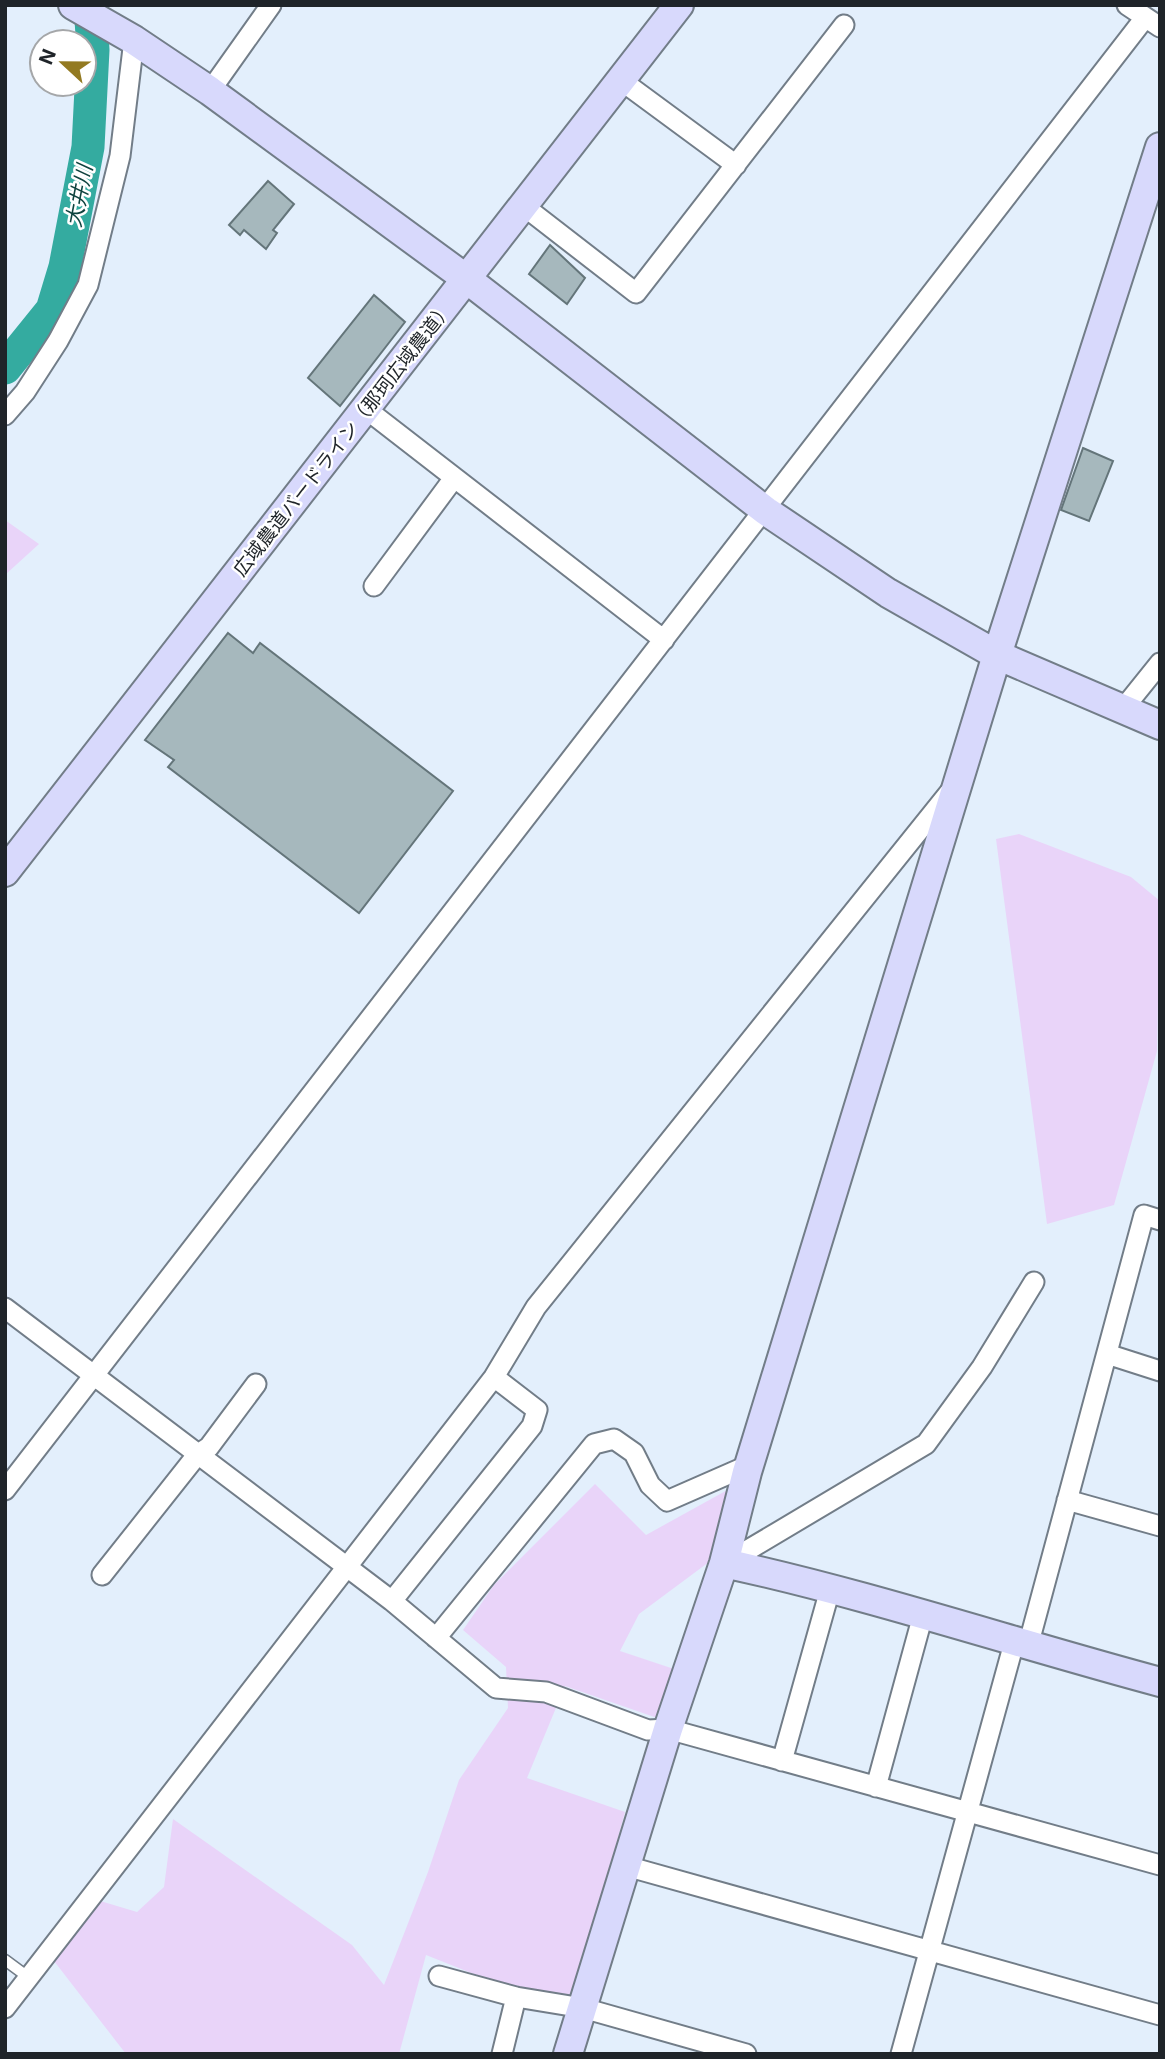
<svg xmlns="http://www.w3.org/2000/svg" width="1165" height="2059" font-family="Inter,'Noto Sans JP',sans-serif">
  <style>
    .green { fill: #e9d4f9 }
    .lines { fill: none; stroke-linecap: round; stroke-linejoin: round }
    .river { stroke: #34aba0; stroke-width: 33 }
    .building { fill: #a6b8bd; stroke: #64757a; stroke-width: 2 }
    .lane-casing { stroke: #727d88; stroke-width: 13 }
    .street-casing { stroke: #727d88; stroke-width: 23 }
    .secondary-casing { stroke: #727d88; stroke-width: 32 }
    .lane { stroke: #fff; stroke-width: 10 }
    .street { stroke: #fff; stroke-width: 19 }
    .secondary { stroke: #d8d9fc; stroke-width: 28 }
    .labels { text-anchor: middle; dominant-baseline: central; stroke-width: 5; stroke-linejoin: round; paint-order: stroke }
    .street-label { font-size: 19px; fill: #1f2429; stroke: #fff }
    .water-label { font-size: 21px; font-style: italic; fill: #0f433f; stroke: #fff }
  </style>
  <rect width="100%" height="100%" fill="#e3effc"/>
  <path class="green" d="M5,520L39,544L5,575Z
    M1019,834L1131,877L1160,901L1157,1051L1114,1205L1047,1224L996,839Z
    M595,1484L646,1535L731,1488L713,1559L639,1614L620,1651L680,1671L663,1720L565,1686L527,1778L625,1812L574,1999L504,1986L426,1955L399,2054H126L54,1961L97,1900L137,1912L164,1887L173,1819L352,1945L384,1985L428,1872L459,1780L508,1708L506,1667L463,1630L494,1585Z"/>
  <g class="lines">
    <path class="river" d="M5,368L52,310L65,267L88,147L93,50L90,5"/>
  </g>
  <path class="building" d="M268,181L294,204L273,230L277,233L266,249L244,230L240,235L229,225Z
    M550,245L585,278L567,304L529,274Z
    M374,295L405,322L340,406L308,378Z
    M1083,448L1113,461L1089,521L1061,510Z
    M228,633L253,653L260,643L453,791L359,913L168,767L174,760L145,740Z"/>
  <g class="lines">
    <defs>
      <path id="lane" d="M5,1960L28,1977"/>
      <path id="street" d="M1127,5L1160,27
        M622,81L736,165
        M210,91L271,5
        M525,207L636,293L844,25
        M366,409L664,640
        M5,415L25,392L58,341L88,285L120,156L134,40
        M374,586L454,478
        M1123,709L1160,663
        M5,1308L392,1601L496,1688L546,1692L648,1730L668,1729L1160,1865
        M1107,1354L1160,1371
        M5,1490L1144,19
        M1067,1500L1160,1526
        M746,1568L748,1550L926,1444L982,1367L1034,1282
        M102,1575L197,1455L209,1447L256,1384
        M392,1601L532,1426L537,1410L494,1377
        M436,1638L594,1444L614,1439L634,1453L650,1485L667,1501L740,1469L747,1472
        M1028,1646L1144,1215L1160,1220
        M782,1761L831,1586
        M876,1787L923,1615
        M626,1866L1160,2015
        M439,1976L516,1997L583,2008L746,2054
        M5,2008L494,1377L536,1307L949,793
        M502,2054L516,1997
        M901,2054L1014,1643"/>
      <path id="secondary" d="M73,5L134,40L210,91L468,280L766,511L888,593L997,655L1160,725
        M5,872L679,5
        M724,1563C871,1595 1014,1643 1160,1682
        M568,2054L668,1729L724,1563L747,1472L997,655L1160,147"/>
    </defs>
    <use href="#lane" class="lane-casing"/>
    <use href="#street" class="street-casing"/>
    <use href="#secondary" class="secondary-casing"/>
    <use href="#lane" class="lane"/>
    <use href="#street" class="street"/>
    <use href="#secondary" class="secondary"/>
  </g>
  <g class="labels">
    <g class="street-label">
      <text transform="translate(343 439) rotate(-52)">広域農道バードライン（那珂広域農道）</text>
    </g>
    <g class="water-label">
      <text transform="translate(79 196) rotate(-79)">大井川</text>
    </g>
  </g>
  <rect width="1165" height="2059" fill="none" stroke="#1f2429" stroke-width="14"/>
  <g transform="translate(63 63) rotate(292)"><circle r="33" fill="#ffffff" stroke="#a5a7a9" stroke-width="2"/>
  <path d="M0-5L12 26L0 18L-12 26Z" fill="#937a21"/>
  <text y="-10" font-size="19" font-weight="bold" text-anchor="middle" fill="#1f2429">N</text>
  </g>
</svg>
